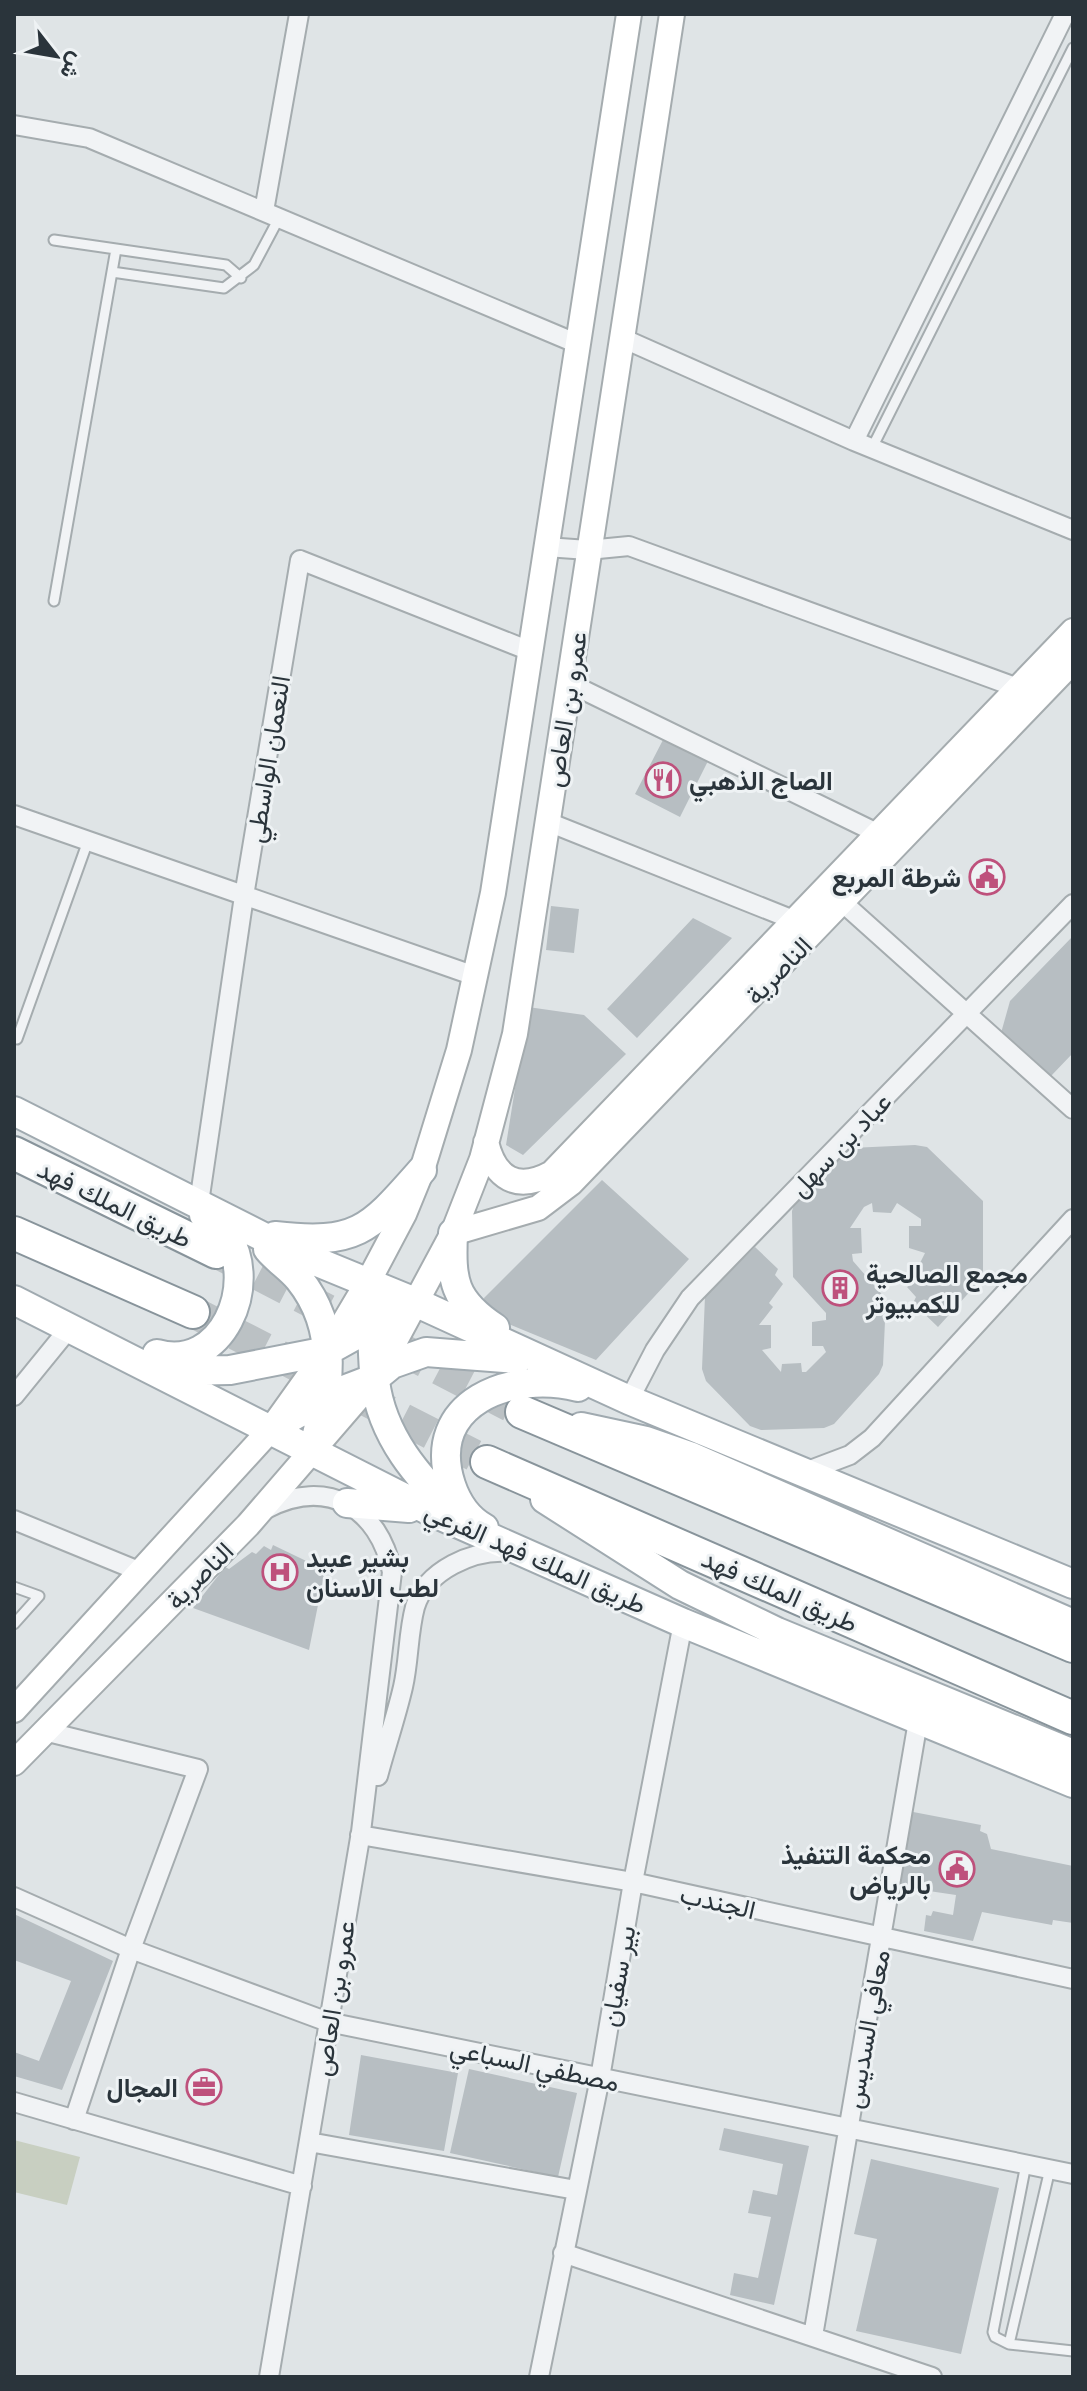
<svg xmlns="http://www.w3.org/2000/svg" width="1087" height="2391" font-family="Lato,Vazirmatn,sans-serif">
  <style>
    .green { fill: #c8cfc1 }
    .building { fill: #b7bec2 }
    .lines { fill: none; stroke-linecap: round; stroke-linejoin: round }
    .highway-tunnel { stroke: #bbc1c4; stroke-width: 32; stroke-dasharray: 32 16; stroke-linecap: butt }
    .lane-casing { stroke: #a5acaf; stroke-width: 13 }
    .street-casing { stroke: #a5acaf; stroke-width: 22 }
    .secondary-casing { stroke: #a5acaf; stroke-width: 28 }
    .primary-casing { stroke: #a0aab0; stroke-width: 32 }
    .highway-casing { stroke: #88949b; stroke-width: 36 }
    .lane { stroke: #f1f3f5; stroke-width: 9 }
    .street { stroke: #f1f3f5; stroke-width: 18 }
    .secondary { stroke: #fff; stroke-width: 24 }
    .primary { stroke: #fff; stroke-width: 28 }
    .highway { stroke: #fff; stroke-width: 32 }
    .labels { text-anchor: middle; dominant-baseline: central; stroke-width: 6; stroke-linejoin: round; paint-order: stroke }
    .street-label { font-size: 26px; fill: #2a343b; stroke: #eef2f4 }
    .poi-label { font-size: 26px; font-weight: bold; fill: #2a343b; stroke: #eef2f4; text-anchor: start }
  </style>
  <rect width="100%" height="100%" fill="#dfe4e6"/>
  <path class="green" d="M14,2140L80,2157L67,2205L14,2192Z"/>
  <path class="building" d="M665,736L709,759L680,817L635,794Z
    M551,906L579,909L574,953L546,950Z
    M693,918L732,938L637,1038L607,1009Z
    M1073,936V1053L1051,1076L1001,1033L1010,1001Z
    M528,1007L584,1015L626,1054L523,1155L506,1145Z
    M915,1145L927,1147L983,1201V1277L938,1327L913,1303L916,1297L907,1287L916,1281L913,1277L925,1253L909,1248V1226H921V1219L897,1203L891,1213L873,1212L872,1203L864,1207L850,1228H861L862,1253L852,1254L853,1261L886,1299L883,1365L879,1374L834,1424L824,1428L761,1430L750,1426L706,1381L702,1369L705,1296L755,1247L778,1269L775,1275L783,1284L769,1303L773,1307L759,1325H771V1348L762,1350L781,1372L782,1364L801,1363L802,1372H806L826,1352L823,1346H812V1322L826,1320V1313L793,1277L792,1211L796,1199L840,1153L851,1148Z
    M602,1180L689,1259L596,1360L487,1315L484,1298Z
    M273,1545L325,1570L309,1650L193,1608L225,1567L229,1569L252,1552L256,1554L264,1546L271,1550Z
    M908,1811L981,1825L980,1831L987,1834L991,1849L1073,1866V1923L1053,1920L1052,1925L982,1912L973,1941L924,1931L926,1915L931,1916L933,1911L953,1915L956,1895L895,1886Z
    M14,1914L113,1961L62,2090L14,2076V2052L39,2061L71,1981L14,1960Z
    M361,2055L458,2073L444,2151L349,2135Z
    M469,2069L577,2093L558,2177L450,2153Z
    M724,2128L809,2146L774,2305L730,2295L734,2273L758,2278L771,2217L748,2213L753,2190L777,2195L783,2164L719,2150Z
    M871,2159L999,2188L961,2354L856,2331L877,2239L854,2234Z"/>
  <g class="lines">
    <path class="highway-tunnel" d="M216,1252L327,1310
      M193,1312L304,1369
      M397,1347L522,1412
      M360,1397L487,1462"/>
    <defs>
      <path id="lane" d="M54,240L116,249
        M112,272L224,288L254,265L279,218
        M872,448L1073,48
        M54,601L116,249L226,265L241,278
        M17,1039L88,841
        M14,1587L39,1596L14,1624
        M1050,2169L1009,2344L1073,2351
        M1009,2344L995,2337L993,2332L1026,2164"/>
      <path id="street" d="M14,125L89,138L578,344
        M264,211L299,14
        M622,338L854,441L1073,530
        M854,441L1065,14
        M546,547L588,550L629,546L1018,688
        M569,683L879,834
        M14,815L475,976
        M548,822L796,921
        M832,893L1073,1109
        M199,1203L244,896L300,560L530,651
        M14,1396L71,1326
        M629,1400L655,1350L690,1298L1073,904
        M805,1472L850,1455L872,1438L1073,1219
        M266,1509C327,1477 379,1507 392,1572L361,1832L269,2377
        M14,1520L141,1572
        M44,1731L198,1769L131,1949L74,2120
        M378,1776C386,1746 396,1717 403,1687C409,1661 408,1633 415,1607C426,1570 474,1549 509,1552
        M360,1835L633,1882L1073,1979
        M14,1897L131,1949L328,2022L1073,2174
        M14,2102L302,2186
        M309,2142L576,2190
        M563,2253L932,2377
        M813,2336L918,1721
        M539,2377L600,2078L633,1882L683,1623"/>
      <path id="secondary" d="M486,1142C495,1179 517,1192 552,1173L1073,631
        M453,1233L538,1208L571,1183L1073,661
        M14,1710L272,1428L327,1351L368,1282L404,1214L422,1170L459,1050L493,893L629,14
        M14,1763L248,1525L375,1378L453,1233L482,1159L515,1034L672,14"/>
      <path id="primary" d="M14,1111L293,1252L415,1302L629,1400L1073,1584
        M453,1233C451,1281 453,1300 495,1328
        M275,1236C358,1245 369,1230 422,1170
        M268,1249C277,1260 290,1268 299,1279C341,1331 329,1391 313,1450
        M14,1300L430,1511L683,1623L1073,1783
        M371,1307C373,1332 372,1357 375,1381C382,1437 418,1477 456,1515
        M157,1354C222,1372 259,1285 227,1236C221,1228 211,1221 204,1215
        M167,1367L180,1371L230,1370L327,1351L415,1302
        M581,1427L646,1441L692,1457L1073,1624
        M272,1428L328,1396L375,1378L392,1364L426,1352L517,1359
        M545,1499L680,1585L777,1632L1073,1754
        M347,1503L409,1508
        M484,1528C468,1519 457,1503 451,1485C424,1402 512,1370 578,1387"/>
      <path id="highway" d="M14,1153L216,1252
        M14,1233L193,1312
        M522,1412L1073,1646
        M487,1462L1073,1718"/>
    </defs>
    <use href="#lane" class="lane-casing"/>
    <use href="#street" class="street-casing"/>
    <use href="#secondary" class="secondary-casing"/>
    <use href="#primary" class="primary-casing"/>
    <use href="#highway" class="highway-casing"/>
    <use href="#lane" class="lane"/>
    <use href="#street" class="street"/>
    <use href="#secondary" class="secondary"/>
    <use href="#primary" class="primary"/>
    <use href="#highway" class="highway"/>
  </g>
  <defs>
    <symbol id="restaurant-ring" viewBox="-11 -11 22 22"><circle r="9.5" fill="#eef2f4" stroke="#be517c" stroke-width="1.5"/><path d="M-5-6h1v4h1v-4h1v4h1v-4h1v5L-1.5 .5V6h-2V.5L-5-1ZM5-6V6H3V1.5H1.5Q1.5-4 5-6Z" fill="#be517c"/></symbol>
    <symbol id="civic-ring" viewBox="-11 -11 22 22"><circle r="9.5" fill="#eef2f4" stroke="#be517c" stroke-width="1.5"/><path d="M-.6-6.5H3V-4.5H.6V-3L4-1V1h2V6H-6V1h2V-1L-.6-3ZM-1.2 2.5V6h2.4V2.5Z" fill="#be517c"/></symbol>
    <symbol id="building-ring" viewBox="-11 -11 22 22"><circle r="9.5" fill="#eef2f4" stroke="#be517c" stroke-width="1.5"/><path d="M-4-6H4V6H1V3H-1V6H-4ZM-2.5-4.3h1.7v1.8h-1.7ZM.8-4.3h1.7v1.8H.8ZM-2.5-1h1.7V.8h-1.7ZM.8-1h1.7V.8H.8Z" fill="#be517c"/></symbol>
    <symbol id="hospital-ring" viewBox="-11 -11 22 22"><circle r="9.5" fill="#eef2f4" stroke="#be517c" stroke-width="1.5"/><path d="M-5-5h3v3.5h4V-5h3V5h-3V1.5h-4V5h-3Z" fill="#be517c"/></symbol>
    <symbol id="office-ring" viewBox="-11 -11 22 22"><circle r="9.5" fill="#eef2f4" stroke="#be517c" stroke-width="1.5"/><path d="M-6-3h4V-5.5h4V-3h4V5H-6ZM-1-4.5V-3h2v-1.5ZM-6 0V1H6V0Z" fill="#be517c"/></symbol>
  </defs>
  <g fill-rule="evenodd">
    <use href="#restaurant-ring" x="643" y="760" width="40" height="40"/>
    <use href="#civic-ring" x="967" y="857" width="40" height="40"/>
    <use href="#building-ring" x="820" y="1268" width="40" height="40"/>
    <use href="#hospital-ring" x="260" y="1552" width="40" height="40"/>
    <use href="#civic-ring" x="937" y="1849" width="40" height="40"/>
    <use href="#office-ring" x="184" y="2067" width="40" height="40"/>
  </g>
  <g class="labels">
    <g class="street-label">
      <text transform="translate(565 709) rotate(-81)">عمرو بن العاص</text>
      <text transform="translate(267 759) rotate(-81)">النعمان الواسطي</text>
      <text transform="translate(778 970) rotate(-46)">الناصرية</text>
      <text transform="translate(840 1144) rotate(-46)">عباد بن سهل</text>
      <text transform="translate(115 1203) rotate(26)">طريق الملك فهد</text>
      <text transform="translate(536 1557) rotate(24)">طريق الملك فهد الفرعي</text>
      <text transform="translate(199 1575) rotate(-45)">الناصرية</text>
      <text transform="translate(780 1590) rotate(24)">طريق الملك فهد</text>
      <text transform="translate(718 1901) rotate(13)">الجندب</text>
      <text transform="translate(617 1976) rotate(-80)">بير سفيان</text>
      <text transform="translate(333 1998) rotate(-81)">عمرو بن العاص</text>
      <text transform="translate(866 2029) rotate(-80)">معافي السديس</text>
      <text transform="translate(535 2064) rotate(12)">مصطفي السباعي</text>
    </g>
    <g class="poi-label">
      <text x="689" y="780">الصاج الذهبي</text>
      <text x="961" y="877" text-anchor="end">شرطة المربع</text>
      <text x="866" y="1273">مجمع الصالحية<tspan x="866" dy="30">للكمبيوتر</tspan></text>
      <text x="306" y="1557">بشير عبيد<tspan x="306" dy="30">لطب الاسنان</tspan></text>
      <text x="931" y="1854" text-anchor="end">محكمة التنفيذ<tspan x="931" dy="30">بالرياض</tspan></text>
      <text x="178" y="2087" text-anchor="end">المجال</text>
    </g>
  </g>
  <rect width="1087" height="2391" fill="none" stroke="#2a343b" stroke-width="32"/>
  <g transform="translate(56 56) rotate(121)" stroke="#eef2f4" stroke-width="6" paint-order="stroke">
  <path d="M0-6L14 30L0 20L-14 30Z" fill="#2a343b"/>
  <text y="-12" font-size="22" font-weight="bold" text-anchor="middle" fill="#2a343b">ش</text>
  </g>
</svg>
